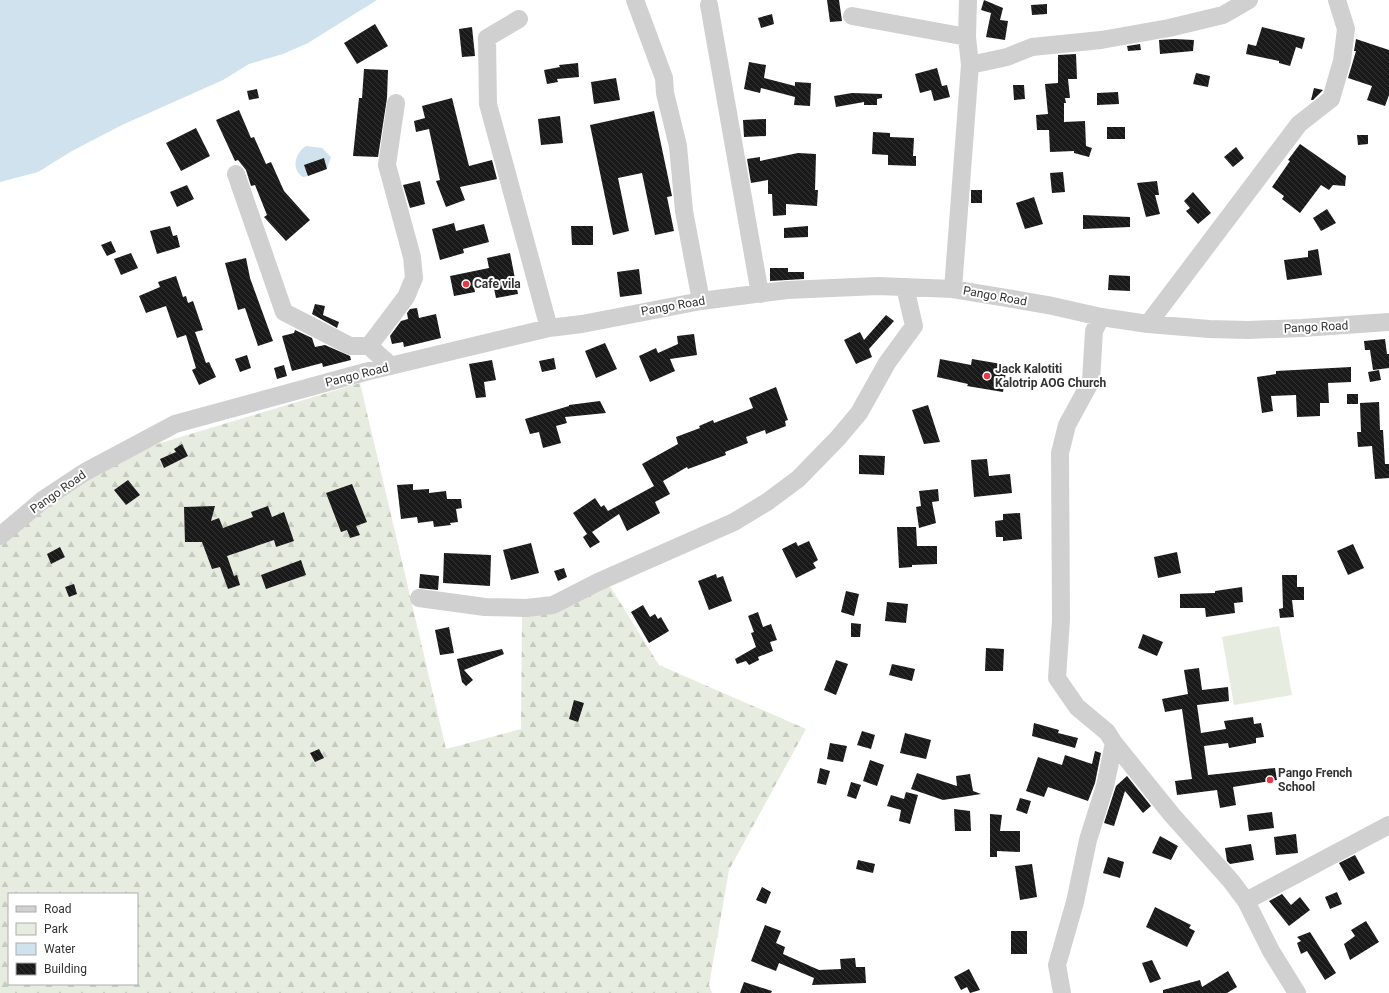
<svg xmlns="http://www.w3.org/2000/svg" width="1389" height="993" font-family="Roboto,sans-serif">
  <style>
    .green { fill: #e6ecdf }
    .forest { fill: url(#forest-firs); fill-rule: evenodd }
    .water { fill: #cfe2ee }
    .building { fill: url(#building-back-hatch) }
    .lines { fill: none; stroke-linecap: round; stroke-linejoin: round }
    .minor { stroke: #d0d0d0; stroke-width: 18 }
    .poi-dot { fill: #e63946; stroke: #fff; stroke-width: 1.5 }
    .labels { text-anchor: middle; dominant-baseline: central; stroke-width: 4; stroke-linejoin: round; paint-order: stroke }
    .poi-label { font-size: 12px; font-weight: bold; fill: #333; stroke: #fff; text-anchor: start }
    .street-label { font-size: 12px; fill: #333; stroke: #fff }
  </style>
  <defs>
    <pattern id="forest-firs" width="22" height="20" patternUnits="userSpaceOnUse"><rect width="22" height="20" fill="#e6ecdf"/><path d="M5 1l3.5 6h-7zM16 11l3.5 6h-7z" fill="#c6cbc0"/></pattern>
    <pattern id="building-back-hatch" width="6" height="6" patternUnits="userSpaceOnUse"><rect width="6" height="6" fill="#1a1a1a"/><path d="M-1 5l2 2M0 0l6 6M5-1l2 2" fill="none" stroke="#333"/></pattern>
  </defs>
  <rect width="100%" height="100%" fill="#fff"/>
  <path class="green" d="M1279,626L1292,695L1234,705L1222,637Z"/>
  <path class="forest" d="M360,383L446,749L521,729L522,614L608,583L659,665L806,729L729,870L709,985L712,993H0V543L21,523L131,452ZM9,894H137V984H9Z"/>
  <path class="water" d="M0,0H377L308,43L283,54L249,64L223,80L122,125L72,151L38,172L0,182Z
    M306,146L322,148L331,157L327,169L324,158L308,176L303,177C290,169 296,152 306,146Z"/>
  <path class="building" d="M827,0H839L842,21L830,22Z
    M984,0L1003,8L1000,20L1008,21L1005,40L986,37L991,13L981,10Z
    M1047,4V14L1032,15L1031,5Z
    M772,14L774,24L761,28L758,18Z
    M375,24L388,46L357,64L344,43Z
    M472,27L475,56L462,57L459,29Z
    M1262,27L1305,38L1302,49L1296,47L1290,66L1279,63V61L1246,54L1248,44L1256,46Z
    M1174,39L1194,40L1193,51L1160,54L1159,40Z
    M1356,39L1389,50V95L1385,106L1367,100L1372,86L1348,78L1356,51H1354Z
    M1140,44L1141,50L1128,51L1127,46Z
    M1076,54L1077,79H1068L1070,98H1065L1066,103H1064V122L1085,121L1086,146L1092,148L1089,157L1074,153V151L1050,152L1049,130H1037L1036,115L1048,114L1045,84L1058,83V55Z
    M749,62L766,65L764,78L795,86V82L811,83L810,106L794,105L795,97L761,88L760,93L744,89Z
    M578,63L579,77L557,79L558,82L547,84L544,70L560,67L559,65Z
    M937,68L942,86L947,85L950,97L934,101L931,90L920,93L915,74Z
    M364,69L388,70L387,98L378,157L353,156L359,98H362Z
    M1196,73L1210,76L1208,87L1193,84Z
    M616,78L620,100L594,104L591,82Z
    M1013,85H1024L1025,99L1014,100Z
    M1314,88L1323,90L1313,100H1311Z
    M257,89L259,98L249,100L247,91Z
    M1118,92L1119,104L1097,105V93Z
    M852,93L882,94V98L877,99V105H864V102L836,107L834,96Z
    M452,98L469,166L492,160L497,179L460,187L465,200L446,207L436,181L440,180L429,129L416,132L414,121L425,118L422,106Z
    M239,110L251,138L254,137L266,164L271,162L284,191L310,220L286,241L264,217L267,215L255,185L251,186L246,170L238,160L235,161L216,120Z
    M654,111L672,196L667,197L674,231L655,235L642,173L618,178L629,231L613,235L590,125Z
    M560,116L563,143L541,145L538,119Z
    M766,119V136L744,137L743,120Z
    M1107,127H1125V139H1107Z
    M196,128L210,156L181,171L166,143Z
    M873,132L890,133V137L914,138L913,156H916V166L888,165V155L872,154Z
    M1357,135H1368V144L1358,145Z
    M1300,144L1346,176L1345,186L1333,185L1329,190L1321,185L1300,213L1282,199L1284,196L1272,187L1290,161L1288,160Z
    M1236,147L1244,158L1233,167L1224,157Z
    M798,153L816,154L815,190H818L817,206L786,204V215L773,216L772,194H768V180L751,183L747,159L760,157V161Z
    M324,158L327,169L308,176L304,165Z
    M1063,172L1065,192L1052,193L1050,173Z
    M420,181L425,204L410,208L403,185Z
    M1157,181L1159,195H1155L1160,214L1146,217L1137,183Z
    M187,185L194,199L177,207L170,192Z
    M971,190H982V203H971Z
    M1193,192L1211,213L1198,224L1186,211L1190,208L1184,201Z
    M1034,197L1043,224L1025,229L1016,203Z
    M1327,209L1336,223L1321,231L1313,218Z
    M1083,215L1130,217V227L1083,229Z
    M454,223L456,231L484,224L489,242L463,249L464,253L440,260L432,229Z
    M170,226L173,236L177,235L180,247L157,254L150,231Z
    M571,226H593V245H572Z
    M808,226V237L784,238V228Z
    M111,241L116,252L107,256L101,245Z
    M1318,249L1322,275L1287,280L1284,260L1308,257V251Z
    M131,253L138,268L121,275L114,259Z
    M510,253L518,294L496,298L493,284L474,287L475,292L454,296L450,276L489,268L487,258Z
    M246,258L250,278L273,341L258,346L245,308L238,310L225,263Z
    M770,268H788V272H804V279L770,281Z
    M639,269L642,294L620,297L617,272Z
    M1109,275L1130,276V291L1108,290Z
    M176,276L183,297L186,296L188,303L193,301L203,330L195,332L206,363L209,362L216,377L199,385L192,370L196,368L186,335L177,338L166,306L146,313L139,296L160,287L158,282Z
    M315,304L325,306L323,315L339,322L337,328L312,314Z
    M417,308L419,318L436,314L441,338L404,347L403,342L392,344L390,336L401,321L408,319L407,313L410,309Z
    M886,315L894,321L869,349L872,357L856,364L844,340L860,332L864,340Z
    M295,330L312,338L315,347L325,345L350,356L351,360L323,367L322,363L292,371L282,336L294,333Z
    M694,334L697,355L670,359L675,371L650,382L639,356L656,348L658,353L678,344L677,336Z
    M1385,339L1387,354H1389V368L1373,370L1370,350H1365L1364,341Z
    M605,343L617,369L596,378L585,351Z
    M247,355L251,368L240,372L235,359Z
    M554,358L556,369L542,372L539,361Z
    M940,359L971,365L972,359L1007,365L1003,392L967,386L968,384L937,377Z
    M492,360L496,380L484,382L486,397L476,398L469,364Z
    M284,365L287,376L277,379L274,368Z
    M1351,367V382L1328,383L1329,403H1320V416L1297,417L1296,395L1271,396L1273,411L1262,413L1257,377L1276,374V371Z
    M1379,370L1381,380L1370,382L1368,372Z
    M776,387L788,420L785,421L786,426L766,434L765,430L746,437L748,443L725,452L726,455L688,469L687,467L663,481L670,494L655,502L660,513L627,531L619,514L592,532L600,542L590,548L583,537L587,534L573,513L595,498L601,507L604,505L608,511L654,486L642,464L678,444L676,437L700,428L699,426L713,420L714,423L753,408L749,398Z
    M1347,394H1358V404H1347Z
    M600,401L606,413L565,417L567,423L556,426L561,443L543,448L539,432L530,434L525,419L569,406V405Z
    M1379,402L1380,430H1383L1385,464H1389V478L1375,479L1372,446L1358,447L1357,432H1361L1360,403Z
    M928,405L940,442L924,444L912,410Z
    M182,444L188,456L164,468L160,459L176,452L174,449Z
    M859,455L885,456L884,475L859,474Z
    M987,459L989,476L1010,474L1012,493L974,497L971,460Z
    M128,480L140,495L126,505L114,490Z
    M352,484L367,522L356,526L360,535L350,538L347,530L341,532L326,493Z
    M413,484V490L429,489V493L446,491L447,499H461L462,508L456,509L458,522L450,523L451,525L434,527L433,521L418,523L417,517L401,519L397,485Z
    M938,489L939,501L932,502L936,523L919,528L916,507L921,506L919,491Z
    M215,506L211,521L219,518L223,528L253,517L251,512L268,506L272,517L284,512L294,541L276,547L274,540L227,556L234,576L237,575L240,585L228,589L220,567L212,569L202,542H185L184,507Z
    M1020,513L1022,539L1003,541V537H996L995,521L1003,520V514Z
    M897,527H916L917,546H937V564L912,565V567L899,568Z
    M809,541L818,560L813,563L816,568L796,578L782,549L796,542L798,546Z
    M531,543L539,573L511,580L503,550Z
    M1353,544L1364,568L1348,575L1337,551Z
    M60,547L65,557L51,564L47,554Z
    M1177,552L1181,573L1158,578L1154,557Z
    M444,553L491,555L490,586L443,583Z
    M301,560L306,575L266,589L261,575Z
    M564,568L567,577L558,581L554,571Z
    M420,574L439,576L438,590L419,588Z
    M716,574L717,578L723,576L732,601L709,610L698,581Z
    M1282,575H1297V587H1304V600H1292L1294,617L1280,618L1279,609L1283,608Z
    M74,584L77,594L69,597L65,587Z
    M1242,587L1243,602L1234,603L1235,613L1206,617L1205,608H1180V594L1215,593V591Z
    M846,591L859,594L854,616L841,612Z
    M887,602L908,604L906,623L885,621Z
    M643,605L650,617L655,614L658,619L661,617L669,631L649,643L631,612Z
    M758,612L763,627L771,624L777,640L770,642L773,651L758,657L759,660L749,665L746,661L737,664L735,659L756,647L751,633L754,632L748,616Z
    M851,623L861,624L860,637H851Z
    M449,627L454,653L440,655L435,630Z
    M1143,634L1163,642L1157,656L1138,648Z
    M986,648L1004,649L1003,671H985Z
    M502,649L504,654L464,670L473,680L466,686L462,682L457,659Z
    M836,660L848,664L836,695L824,690Z
    M892,664L915,669L912,681L889,675Z
    M1199,668L1202,690L1228,687L1229,701L1197,705L1201,733L1226,729L1224,721L1253,717L1254,724L1261,723L1264,737L1256,738V743L1229,748L1228,743L1204,746L1208,775L1275,768L1277,780L1233,787L1236,805L1220,808L1217,790L1177,795L1175,781L1192,779L1182,709L1165,712L1162,699L1188,694L1184,670Z
    M574,700L584,703L578,722L569,719Z
    M1034,723L1059,730L1058,733L1078,738L1075,748L1032,736Z
    M862,731L875,735L871,749L857,745Z
    M905,733L931,740L926,759L900,753Z
    M830,743L847,746L843,762L827,759Z
    M319,749L324,758L315,762L310,753Z
    M1095,751L1101,753L1095,783L1088,801L1048,787L1044,797L1026,791L1038,757L1062,765L1065,755L1092,764Z
    M870,760L884,765L877,786L863,781Z
    M820,768L830,771L826,785L817,783Z
    M917,773L957,786L956,776L970,774L973,791L981,794L943,800L911,789Z
    M1127,776L1151,806L1143,813L1125,791L1114,826L1104,823L1116,786Z
    M851,782L861,785L856,799L847,796Z
    M906,792L918,795L910,824L899,821L901,810L887,806L891,795L904,799Z
    M1020,798L1031,801L1027,814L1016,810Z
    M954,809L970,811L971,831H955Z
    M1272,812L1274,828L1249,831L1247,815Z
    M990,814L1002,815L1000,831H1020V852L997,851V857H990Z
    M1296,834L1298,853L1276,855L1274,837Z
    M1160,836L1178,846L1171,860L1152,853Z
    M1251,844L1254,860L1230,864L1227,861L1225,848Z
    M1355,855L1365,873L1349,881L1339,863Z
    M1108,857L1124,862L1120,878L1103,873Z
    M858,860L875,864L873,873L856,869Z
    M1032,864L1037,897L1020,900L1015,866Z
    M762,887L771,892L766,904L756,900Z
    M1337,892L1342,904L1330,909L1325,897Z
    M1282,894L1291,905L1300,897L1310,910L1289,926L1269,901Z
    M1155,907L1191,925L1189,928L1195,931L1187,947L1146,927Z
    M1366,921L1379,942L1350,960L1344,944L1355,936L1351,930Z
    M765,925L781,931L776,943L785,947L783,954L819,970L841,969L840,959L855,958L856,967H865L866,983L812,985L814,978L779,963L776,971L751,961Z
    M1011,931H1027V954H1011Z
    M1310,932L1336,973L1325,980L1307,951L1301,954L1297,943L1301,941L1297,937Z
    M1152,960L1161,979L1150,983L1142,963Z
    M969,969L980,990L970,993L967,987L961,990L954,977Z
    M1228,971L1237,987L1227,993H1163V990L1200,980L1202,987Z
    M744,982L772,991L771,993H740Z"/>
  <g class="lines">
    <path class="minor" d="M635,0L664,78L665,93L678,146L684,211L701,301
      M709,5L760,294
      M852,16L967,37
      M519,19L487,38L488,104L549,328
      M970,65L1007,57L1032,47L1101,40L1169,28L1223,15L1249,0
      M236,174L284,312L350,346H369L391,366
      M953,289L970,65L967,37L968,0
      M1148,324L1299,124L1331,99L1342,61L1346,29L1337,0
      M369,346L406,297L414,278L412,257L387,165L396,103
      M0,536L44,499L85,472L175,424L365,372L549,328L582,324L701,301L787,290L878,286L953,289L1048,305L1101,317L1148,324L1209,329L1248,330L1302,328L1389,322
      M419,598L485,607L526,608L553,605L598,582L734,522L767,502L798,479L838,438L859,413L887,363L914,326L905,287
      M1114,743L1172,815L1231,881L1246,901L1389,825
      M1246,901L1271,951L1297,993
      M1062,993L1057,965L1075,902L1088,840L1105,786L1114,743L1107,732L1077,707L1057,678L1061,620L1060,453L1067,425L1091,381L1094,331L1101,317"/>
  </g>
  <g class="poi-dot">
    <circle cx="466" cy="284" r="4"/>
    <circle cx="987" cy="376" r="4"/>
    <circle cx="1270" cy="780" r="4"/>
  </g>
  <g class="labels">
    <g class="poi-label">
      <text x="474" y="284">Cafe vila</text>
      <text x="995" y="369">Jack Kalotiti<tspan x="995" dy="14">Kalotrip AOG Church</tspan></text>
      <text x="1278" y="773">Pango French<tspan x="1278" dy="14">School</tspan></text>
    </g>
    <g class="street-label">
      <text transform="translate(995 296) rotate(10)">Pango Road</text>
      <text transform="translate(673 306) rotate(-10)">Pango Road</text>
      <text transform="translate(1316 327) rotate(-3)">Pango Road</text>
      <text transform="translate(357 375) rotate(-14)">Pango Road</text>
      <text transform="translate(58 492) rotate(-35)">Pango Road</text>
    </g>
  </g>
  <rect x="8" y="893" width="130" height="92" fill="#ffffff" stroke="#adadad"/>
  <rect x="16" y="906" width="20" height="6" fill="#d0d0d0" stroke="#adadad"/>
  <text x="44" y="913" font-size="12" fill="#333333">Road</text>
  <rect x="16" y="923" width="20" height="12" fill="#e6ecdf" stroke="#adadad"/>
  <text x="44" y="933" font-size="12" fill="#333333">Park</text>
  <rect x="16" y="943" width="20" height="12" fill="#cfe2ee" stroke="#adadad"/>
  <text x="44" y="953" font-size="12" fill="#333333">Water</text>
  <rect x="16" y="963" width="20" height="12" fill="url(#building-back-hatch)" stroke="#adadad"/>
  <text x="44" y="973" font-size="12" fill="#333333">Building</text>
</svg>
